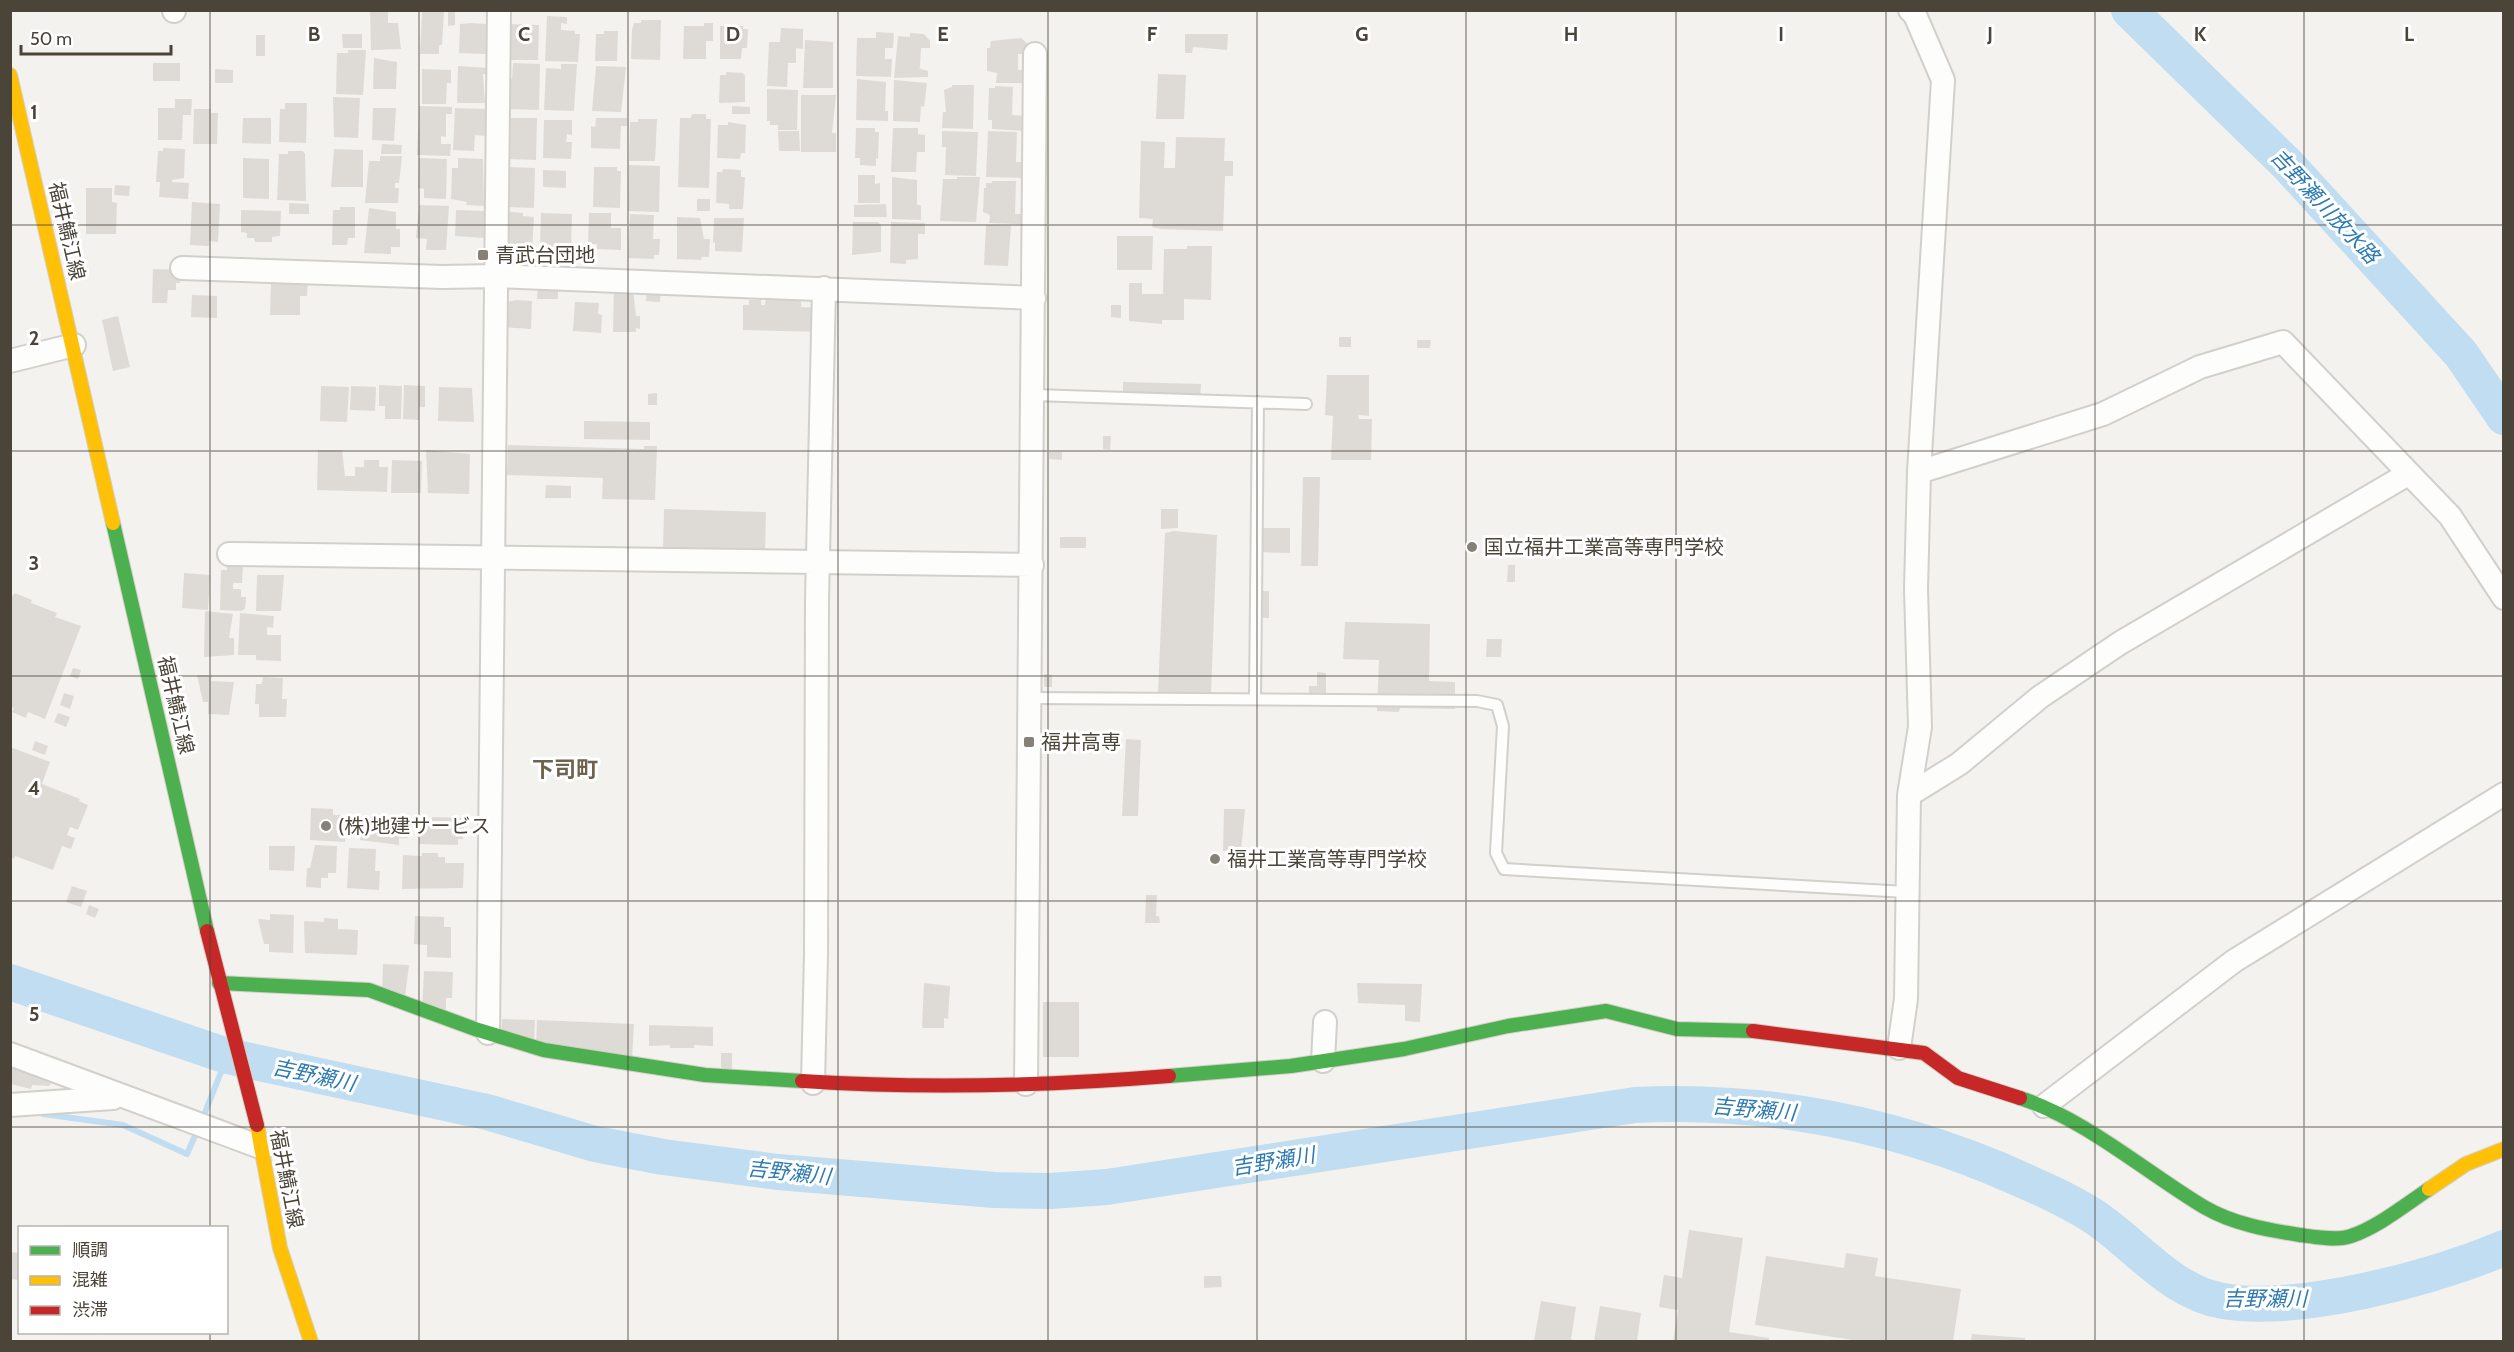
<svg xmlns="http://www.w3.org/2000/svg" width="2514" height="1352" font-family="Cabin,'Noto Sans JP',sans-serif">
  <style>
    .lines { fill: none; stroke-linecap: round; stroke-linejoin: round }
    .stream { stroke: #c0ddf1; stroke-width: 6 }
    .river { stroke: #c0ddf1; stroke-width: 36 }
    .building { fill: #dedbd6 }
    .lane-casing { stroke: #d2d0cb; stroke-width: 14 }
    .street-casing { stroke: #d2d0cb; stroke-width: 26 }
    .fast-casing { stroke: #d3cfc5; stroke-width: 16 }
    .slow-casing { stroke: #d3cfc5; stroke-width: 16 }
    .jam-casing { stroke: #d3cfc5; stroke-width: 16 }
    .lane { stroke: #fdfdfc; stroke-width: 10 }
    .street { stroke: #fdfdfc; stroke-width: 22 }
    .fast { stroke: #4caf50; stroke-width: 14 }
    .slow { stroke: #ffc107; stroke-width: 14 }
    .jam { stroke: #c62828; stroke-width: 14 }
    .grid { fill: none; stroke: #4b4439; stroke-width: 1.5; stroke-opacity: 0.55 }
    .poi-dot { fill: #868178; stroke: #fff; stroke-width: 2 }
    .labels { text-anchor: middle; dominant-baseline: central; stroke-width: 6; stroke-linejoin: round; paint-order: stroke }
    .street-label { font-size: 20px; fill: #4b4439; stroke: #fff }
    .poi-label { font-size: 20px; fill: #4b4439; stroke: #fff; text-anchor: start }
    .water-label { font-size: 21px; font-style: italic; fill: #2e7ab2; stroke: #fff }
    .quarter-label { font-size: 22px; font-weight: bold; fill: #6e6250; stroke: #fff }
    .grid-label { font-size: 20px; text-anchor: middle; font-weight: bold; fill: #4b4439; stroke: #fff; stroke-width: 6; stroke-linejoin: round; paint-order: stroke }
  </style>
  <rect width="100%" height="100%" fill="#f4f2ee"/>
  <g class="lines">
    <path class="stream" d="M43,1114L123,1125L187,1154L198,1129
      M202,1120L227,1057"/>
    <path class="river" d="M2129,10L2287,164L2461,354L2504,417
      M10,982L227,1056L487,1112L595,1144L663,1157L778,1172L994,1190L1050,1191L1107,1187L1635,1105C1761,1099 1881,1121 1997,1169C2029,1183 2063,1197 2093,1216C2136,1244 2170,1292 2223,1301C2300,1314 2432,1278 2504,1248"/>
  </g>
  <path class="building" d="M370,10H388V23H398L401,49L371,50Z
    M448,10H455V25L448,26Z
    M422,12H444L442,45H439V54H420Z
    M547,16L567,17V24L561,23V30L575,31V34H580L578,62L545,61Z
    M641,20H661L660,60L631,59L632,30L634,23H641Z
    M471,23L487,24V54L459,53L460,24Z
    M704,23H713V41H706V59H683L684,26H704Z
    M509,24L539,25L538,60H508Z
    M720,26H743V29H748L747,48H742L741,59H720Z
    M781,28L803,29V49L796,48V63H788L787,87L767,86L769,42H780Z
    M604,31H618L617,61H595L596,34H604Z
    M876,32L894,33L893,48H885V59H892L891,77L856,76L857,38H876Z
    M910,33L924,34L930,41V48H921L920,68H918L928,71V77L894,78L898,36L910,37Z
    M342,34H362V48H343Z
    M1185,34H1228L1227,50L1193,47L1192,53H1185Z
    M256,35H265V56H256Z
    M1021,38L1029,45L1028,54H1018V70H1026V83H996L997,73L987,71V48H990L991,41Z
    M805,40L833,42V88H803Z
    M348,50H366L363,95L336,94L337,53H348Z
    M374,58L397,62L396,89H373Z
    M153,63H180V81H153Z
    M513,63L540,64L539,110L506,109L507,79H512Z
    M561,64H577L574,111L544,110L546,68L561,69Z
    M458,66L489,68V74H483L485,103H457Z
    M596,66L626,67L621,112L592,111Z
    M215,69L233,70V83H215Z
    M422,69L451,70V83H447L446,104H422Z
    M726,72L743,73L745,76V102L719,103L720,75H726Z
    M1158,74L1186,75L1184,119H1156Z
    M857,79L886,82L885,111H888V121L856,120Z
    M894,80L927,83L924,107L921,106L920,122L893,121Z
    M952,85H974L973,129L942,128L943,112H946L944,90L952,87Z
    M995,86L1013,87L1012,115L1026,116L1025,131L992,129V120H988L989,88H995Z
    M767,89L798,90L797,130H778V125H770V121H767Z
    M801,95H836L832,133H836V152H801Z
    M333,97L360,98L358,138L334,137Z
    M175,99H192L191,115H183L182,140H158V108H175Z
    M285,103H307L306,143L279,142L280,109H285Z
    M419,106L452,107V114H446V137L441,136V144H451L450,156L417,155Z
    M732,106L750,107V114H732Z
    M373,108H396L394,141L372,140Z
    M455,108L487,109L486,136L475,135L474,151L453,150Z
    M194,109H211V113H218L217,144H193Z
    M692,114H706V119H711L709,188L678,187L680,118H691Z
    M243,118H271V144L242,143Z
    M510,118H537L536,160L505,159L506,126H510Z
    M596,118H627V126H621L620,149L591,148V126L595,127Z
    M638,119H657L655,161H629L630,122H638Z
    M544,120H572V135L567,134L566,142H572L571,159L543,158Z
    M728,122L746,125L745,153H741L740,159L717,158L718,125H728Z
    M856,128H875V132H879L878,159L876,158V166L860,165V158H855Z
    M893,128H918V134L925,135V152H917L916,172H891Z
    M778,131H799L800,151H779Z
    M942,131L978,132L976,176L945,175L946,147H942Z
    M988,131L1017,132L1016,162H1024L1023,178L986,177Z
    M1176,137L1225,138L1224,161H1233V176H1225L1223,231L1161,229L1152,227L1153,219L1139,218L1141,141L1165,142L1164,168H1175Z
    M382,144L402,145L401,154H381Z
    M163,148L185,149L184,178L172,180V182L189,183L188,199L159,197L160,182H156L158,151H163Z
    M334,149L363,150V187H331Z
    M288,151H303L305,154L306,201L277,200L279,154H288Z
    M380,156H402L399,183H395V188H399L398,203H365L369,161H380Z
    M243,158L269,159V199L243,198Z
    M419,158L447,159L446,199L424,198V189L418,188Z
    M458,158L483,159L484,206L466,205L467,202L451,199L452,168H458Z
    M629,165L660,166L659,212L628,211Z
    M507,167L535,168L534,208L506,207Z
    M594,167H617V171H621L620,208L593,207Z
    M723,169L741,170V177H745L743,209H729V204L716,203L717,172H722Z
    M543,170L566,171V188L543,187Z
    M858,175H875V184L880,183V203H858Z
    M892,177L917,180V205H921V220L892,219Z
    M957,177H980L976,222L940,221L943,179H957Z
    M992,181H1016L1015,214H1021V224L989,223L990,215L983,212L984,188H986V183H992Z
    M115,185L130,186L129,196L114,195Z
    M86,188H112V202L117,203L116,234H86Z
    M697,199H710V211H697Z
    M192,202L220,204L218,242L209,241V246L190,245Z
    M289,203L309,204V214H289Z
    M886,204L887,217H854V205Z
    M419,205L449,206L446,250H426L427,239L416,238Z
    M340,207H355V238H348L347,245H332L333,210H340Z
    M369,208L396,212V229H400V247H391V254L364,253Z
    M241,210L281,211L280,236L272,237V242H255L254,238H247V233L241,232Z
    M456,210L485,211V238L455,236Z
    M504,211L523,213V216L534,217L532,252L502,248Z
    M541,213L572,214L571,247H565L564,258H546L547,246H540Z
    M589,213H611V228H621V250L597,249V244H588Z
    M630,214L654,215L653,239H660L659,255H654V259L628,258Z
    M677,217L700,218L704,239H710L709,257H701L702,260L677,259Z
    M714,218H744L742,252L715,251V243L713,242Z
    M853,222H878L881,225V252L852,255Z
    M891,222L925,223V234H918V259L906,260V264L890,263Z
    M986,225L1011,226L1008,266L984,265Z
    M1117,236H1153L1152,270H1117Z
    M1187,246H1212L1211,300L1184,299V320H1162V324L1129,321V283H1142V294H1163L1164,249H1187Z
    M153,269L181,270L180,283H176V290H168L167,303H152Z
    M281,278L308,279L307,296H300V315H270L271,284L281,283Z
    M538,278L558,279V299H537Z
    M614,280H632L636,316H640V329L636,328V332H613Z
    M647,285L661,286L660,302L646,301Z
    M192,295L217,296V318L191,317Z
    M766,295H801V307L822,308L821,332L743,330V305H749V300H761V305H765Z
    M516,300L532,301L531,329L501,327L502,303Z
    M575,302L599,303L598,314L602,315L601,333L573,331Z
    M1111,305H1121V318L1111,317Z
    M118,316L130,367L113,371L102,320Z
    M1339,337H1351V347H1339Z
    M1417,340H1431L1430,348H1417Z
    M1327,375H1369V416L1358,415L1359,419H1372L1371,460H1331L1333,416L1325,415Z
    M1123,382L1201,384L1200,402L1123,401Z
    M379,385L402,386L401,419H385V406H379Z
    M404,385L425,386V407H419V420L403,419Z
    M321,386L349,387L347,422L320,421Z
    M351,386L376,387L375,411L350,410Z
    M439,387L472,388L474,422L438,421Z
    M657,393V405H648V394Z
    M584,421L650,422V440L584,439Z
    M1103,436H1111L1110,450L1103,449Z
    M508,445L644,449V446H657L655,500L602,499L603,478L507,475Z
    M318,450H342L345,476H355V467H364V460H379V467H388L387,492L317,490Z
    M426,450L470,454L469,494L428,493Z
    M1049,452H1062V460L1049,459Z
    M392,460L422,461L421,493H391Z
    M1303,477H1320L1318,566H1301Z
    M546,485L571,486V498H545Z
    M664,509L766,512L765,553L663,550Z
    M1161,509H1178V528L1161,529Z
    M1256,528H1290V553L1255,552Z
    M1174,531L1217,535L1211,694L1196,693V698L1169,697V693L1158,692L1165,533Z
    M1060,537H1086V548H1060Z
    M227,565H243L242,583H233V589H241V597H246L245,609L241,611L220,610L221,570H227Z
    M1508,565H1515V582H1507Z
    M184,573L210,575L208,610L182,608Z
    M257,575H284L281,611H256Z
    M1251,591H1269V618H1251Z
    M15,593L32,600L31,603L57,613L55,617L81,626L45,719L28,712L26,718L12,712L14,708L10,706V598Z
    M205,611L233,614L229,638H234V655L204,657Z
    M240,613L274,616L273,628L267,627V635H281V661L256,660V655H238Z
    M1345,622L1430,624L1429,681L1455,682V709L1400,708L1399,712L1377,711L1379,660L1343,659Z
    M1487,639H1502L1501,657H1486Z
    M73,668L81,670L78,679L70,676Z
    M1317,672L1326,673V704L1309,703V686H1317Z
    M1044,674L1052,675V687H1044Z
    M197,675H212L211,681L234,682L229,715L208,714V702H203Z
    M263,677L283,678L282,699H287L286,717H259V704H255L256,684H262Z
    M64,693L74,696L70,709L60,705Z
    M58,713L70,717L66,727L54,722Z
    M1126,739L1141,740L1138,816H1122Z
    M35,741L48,746L45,755L32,750Z
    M10,747L50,762L42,784L80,799L79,801L88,805L78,830L70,827L67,835L75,838L71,849L62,846L53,870L15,856L14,859L10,857Z
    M311,808L333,809V815H346L345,842L310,840Z
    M1224,809H1245L1241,851H1223Z
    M372,816L408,817V838H399V845L360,840L361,820L372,821Z
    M432,817L464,818L463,839H458V845L419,844L420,823H432Z
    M315,845L337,846L336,873H328V878H321V888L306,887L307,868H310Z
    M269,846H295L294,871L269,870Z
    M349,848L376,849L375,871H380L379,890L347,888Z
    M422,853H438V857H445V863H464L463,888L402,889L403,855L422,856Z
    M72,886L87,891L81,907L66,902Z
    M1146,895H1157L1156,916H1159L1160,923H1145Z
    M89,905L99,909L95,918L86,914Z
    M270,914L294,915L293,953L269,952V944H264L258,919L270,920Z
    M415,916L444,917V927H451V958L427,957V945L414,944Z
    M324,918L338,919V929L358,930L357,955L305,953L304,921L324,922Z
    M383,964L409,965L405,997L382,996Z
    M424,971L453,972L452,998H446V1012L422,1011Z
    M924,983L950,986L948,1019L944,1018V1028H922Z
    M1357,983L1422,984L1420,1022L1405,1021V1005L1358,1003Z
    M1043,1002H1079V1057H1043Z
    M502,1019L535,1020L534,1043L501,1041Z
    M537,1020L634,1024L632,1060L536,1048Z
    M649,1025L713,1027V1046L694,1045V1048H670V1045L649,1046Z
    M721,1053H732V1074H721Z
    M10,1065L51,1077L52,1082L49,1086L32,1085L31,1089L10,1084Z
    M1689,1230L1743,1238L1729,1332L1769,1338V1341H1673L1678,1310L1659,1307L1664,1275L1682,1278Z
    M10,1252L20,1253V1280L10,1279Z
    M1846,1253L1878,1258L1875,1276L1961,1289L1953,1341H1859L1755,1325L1766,1256L1844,1268Z
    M1204,1276H1221L1222,1287L1204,1288Z
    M1541,1301L1576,1307L1571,1339L1575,1341H1534Z
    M1600,1306L1641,1313L1637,1341H1594Z
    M1972,1334L2025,1338V1341H1971Z"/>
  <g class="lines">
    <defs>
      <path id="lane" d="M1034,395L1306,404
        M1030,698L1477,701L1497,705L1503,726L1496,853L1504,869L1907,892
        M1255,699L1258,402"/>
      <path id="street" d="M174,10V11
        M182,268L442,277L497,276L1034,298
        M10,361L74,345
        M1919,472L2103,414L2200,367L2283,342L2450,516L2504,598
        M229,554L1032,565
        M1909,795L1959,764L2040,697L2120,643L2408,474
        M488,1033L499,10
        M1899,1048L1906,999L1909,795L1920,727L1916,589L1919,472L1943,80L1915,15L1910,10
        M10,1054L263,1148
        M1323,1061L1325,1022
        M813,1083L816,954L817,600L824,288
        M1026,1084L1035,54
        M10,1105L113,1098
        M2044,1106L2234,961L2504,794"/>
      <path id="fast" d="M113,523L207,931
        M219,983L369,990L475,1029L544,1050L705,1075L802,1081
        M1169,1076L1291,1066L1404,1049L1508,1026L1606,1011L1677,1029L1753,1031
        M2020,1098C2087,1120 2144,1171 2204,1207C2233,1224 2268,1230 2300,1235C2314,1237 2338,1241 2351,1236C2378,1227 2405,1205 2429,1189"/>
      <path id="slow" d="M10,75L113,523
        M257,1125L280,1248L311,1342
        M2429,1189L2466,1164L2504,1149"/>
      <path id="jam" d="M207,931L257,1125
        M1753,1031L1924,1053L1958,1078L2020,1098
        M802,1081C925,1089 1046,1086 1169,1076"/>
    </defs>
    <use href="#lane" class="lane-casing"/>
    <use href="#street" class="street-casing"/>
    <use href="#fast" class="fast-casing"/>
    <use href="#slow" class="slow-casing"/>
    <use href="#jam" class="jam-casing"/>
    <use href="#lane" class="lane"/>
    <use href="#street" class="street"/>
    <use href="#fast" class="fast"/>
    <use href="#slow" class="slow"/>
    <use href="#jam" class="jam"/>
  </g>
  <path class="grid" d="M210,10V1228M419,10V1342M628,10V1342M838,10V1342M1048,10V1342M1257,10V1342M1466,10V1342M1676,10V1342M1886,10V1342M2095,10V1342M2304,10V1342M10,225H2504M10,451H2504M10,676H2504M10,901H2504M10,1127H2504M210,1332V1342"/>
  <g class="poi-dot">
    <rect x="477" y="249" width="12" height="12" rx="3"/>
    <circle cx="1472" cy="547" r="6"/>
    <rect x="1023" y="736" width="12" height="12" rx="3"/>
    <circle cx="326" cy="826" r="6"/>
    <circle cx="1215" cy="859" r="6"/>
  </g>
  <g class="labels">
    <g class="street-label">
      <text transform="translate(67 231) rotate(77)">福井鯖江線</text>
      <text transform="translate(176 705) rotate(77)">福井鯖江線</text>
      <text transform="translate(287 1179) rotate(79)">福井鯖江線</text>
    </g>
    <g class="poi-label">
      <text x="495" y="255">青武台団地</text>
      <text x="1484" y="547">国立福井工業高等専門学校</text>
      <text x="1041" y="742">福井高専</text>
      <text x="338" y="826">(株)地建サービス</text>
      <text x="1227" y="859">福井工業高等専門学校</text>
    </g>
    <g class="water-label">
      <text transform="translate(2325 206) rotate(47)">吉野瀬川放水路</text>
      <text transform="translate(314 1075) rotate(12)">吉野瀬川</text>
      <text transform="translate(1754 1109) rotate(5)">吉野瀬川</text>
      <text transform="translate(1273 1161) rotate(-9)">吉野瀬川</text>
      <text transform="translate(789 1172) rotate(6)">吉野瀬川</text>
      <text x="2265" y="1298">吉野瀬川</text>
    </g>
    <g class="quarter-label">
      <text x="565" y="769">下司町</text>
    </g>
  </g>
  <g class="grid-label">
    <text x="314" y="41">B</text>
    <text x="524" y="41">C</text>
    <text x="733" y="41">D</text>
    <text x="943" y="41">E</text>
    <text x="1152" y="41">F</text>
    <text x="1362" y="41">G</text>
    <text x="1571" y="41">H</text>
    <text x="1781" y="41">I</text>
    <text x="1990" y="41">J</text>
    <text x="2200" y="41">K</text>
    <text x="2409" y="41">L</text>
    <text x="34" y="119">1</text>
    <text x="34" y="345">2</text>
    <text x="34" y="570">3</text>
    <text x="34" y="795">4</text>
    <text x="34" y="1021">5</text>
  </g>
  <rect width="2514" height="1352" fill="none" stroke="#4b4439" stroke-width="24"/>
  <rect x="18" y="1226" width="210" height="108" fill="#ffffff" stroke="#b7b4b0" stroke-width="1.5"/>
  <rect x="30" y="1246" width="30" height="9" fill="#4caf50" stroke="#b7b4b0" stroke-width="1.5"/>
  <text x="72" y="1256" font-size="18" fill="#4b4439">順調</text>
  <rect x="30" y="1276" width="30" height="9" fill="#ffc107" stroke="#b7b4b0" stroke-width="1.5"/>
  <text x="72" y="1286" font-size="18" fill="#4b4439">混雑</text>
  <rect x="30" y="1306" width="30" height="9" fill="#c62828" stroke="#b7b4b0" stroke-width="1.5"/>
  <text x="72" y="1316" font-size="18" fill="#4b4439">渋滞</text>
  <path d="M21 45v9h150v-9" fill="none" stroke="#4b4439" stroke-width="3"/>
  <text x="30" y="45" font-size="18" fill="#4b4439" stroke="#ffffff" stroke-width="4.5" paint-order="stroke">50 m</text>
</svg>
